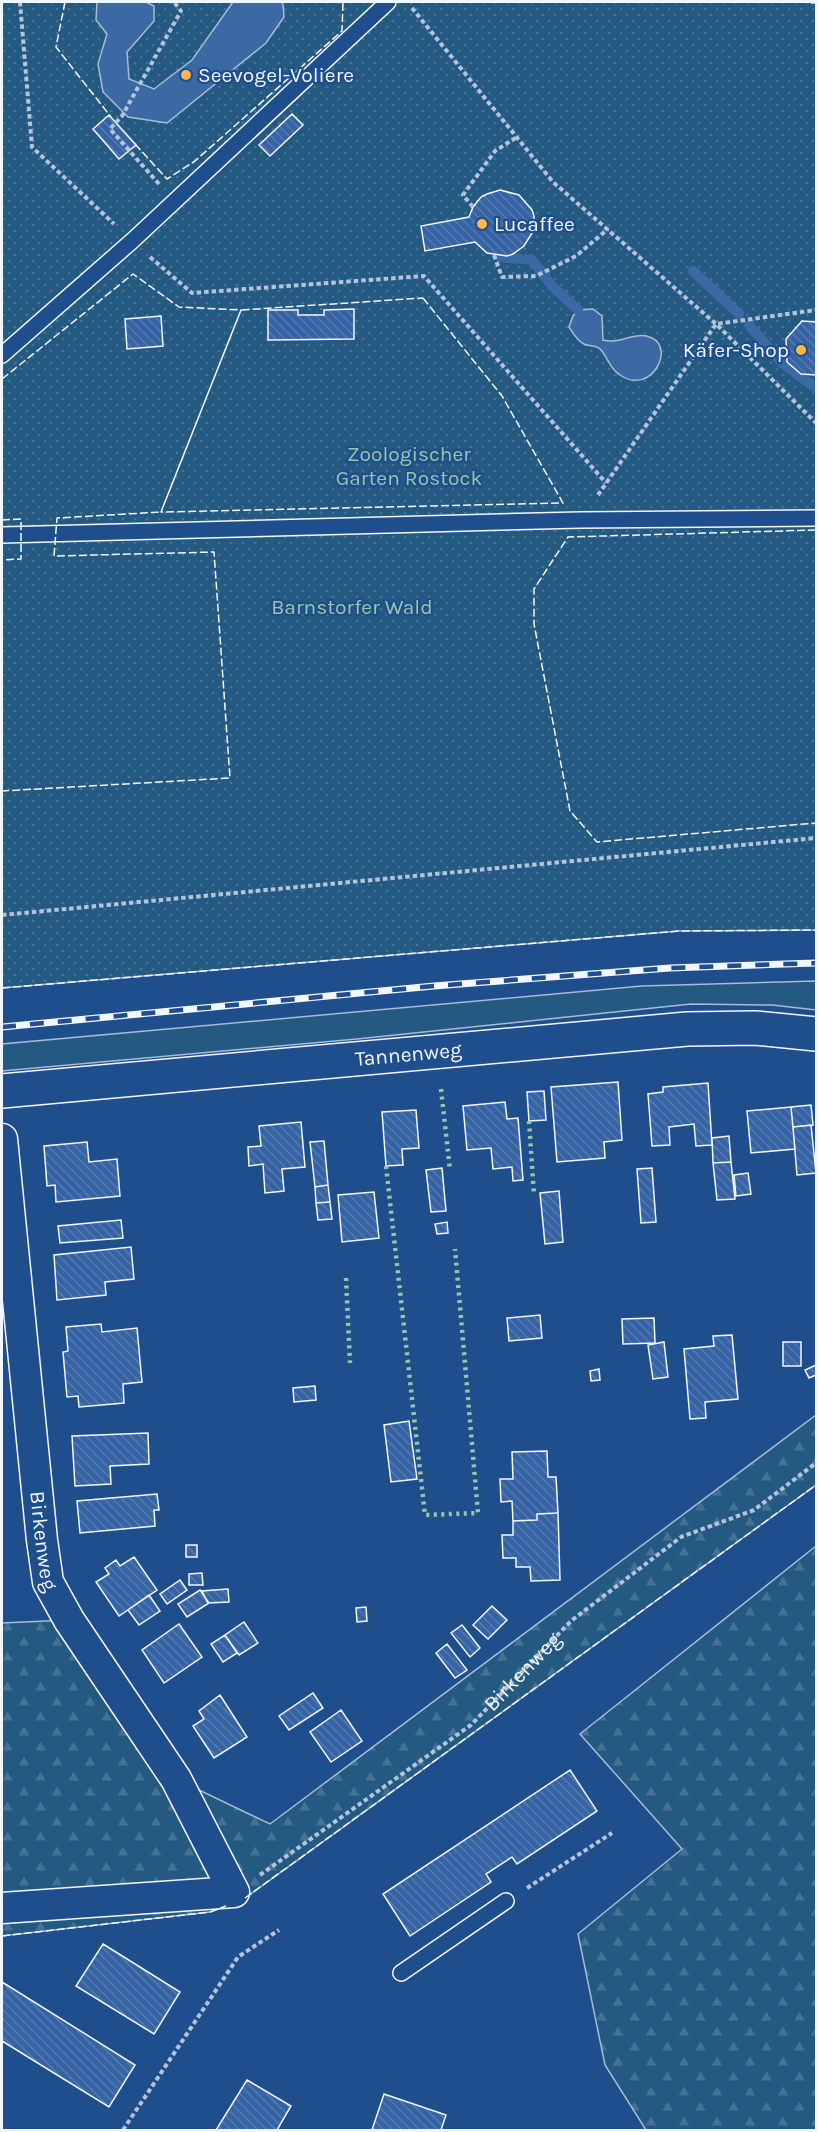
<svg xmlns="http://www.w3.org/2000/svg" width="818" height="2132" font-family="Karla,sans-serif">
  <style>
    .green { fill: #245a82; stroke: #a8bbd7; stroke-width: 1.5 }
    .forest { fill: url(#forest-firs); stroke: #a8bbd7; stroke-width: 1.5 }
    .park { fill: url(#park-dots); stroke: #a8bbd7; stroke-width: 1.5 }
    .water { fill: #3b69a3; stroke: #a8bbd7; stroke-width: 1.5 }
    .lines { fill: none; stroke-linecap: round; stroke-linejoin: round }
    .stream { stroke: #3b69a3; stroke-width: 10 }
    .building { fill: url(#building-back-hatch); stroke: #f2f6ff; stroke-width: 1.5 }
    .service-casing { stroke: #f2f6ff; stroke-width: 18 }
    .minor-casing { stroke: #f2f6ff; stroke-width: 33 }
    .tertiary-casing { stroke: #f2f6ff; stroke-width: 36 }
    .path { stroke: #b3c4dc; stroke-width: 4; stroke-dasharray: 4.5 3; stroke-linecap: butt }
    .service { stroke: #1f4e8c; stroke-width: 15 }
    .minor { stroke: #1f4e8c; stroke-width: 30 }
    .tertiary { stroke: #1f4e8c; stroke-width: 33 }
    .rail-casing { stroke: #f2f6ff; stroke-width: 7 }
    .rail { stroke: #1f4e8c; stroke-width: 4.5; stroke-dasharray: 14; stroke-linecap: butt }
    .hedge { stroke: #97c8a6; stroke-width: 4.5; stroke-dasharray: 3 4.5; stroke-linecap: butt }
    .fence { stroke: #f2f6ff; stroke-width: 1.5; stroke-dasharray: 8 3; stroke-linecap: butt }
    .poi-dot { fill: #ffb74d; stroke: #1f4e8c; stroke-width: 2 }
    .labels { text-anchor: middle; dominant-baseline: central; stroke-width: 4.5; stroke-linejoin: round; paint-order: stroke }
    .poi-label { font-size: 21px; fill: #f2f6ff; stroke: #1f4e8c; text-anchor: start }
    .park-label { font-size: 21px; fill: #97c8a6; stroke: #1f4e8c }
    .street-label { font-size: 21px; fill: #f2f6ff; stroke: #1f4e8c }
  </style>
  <defs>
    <pattern id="forest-firs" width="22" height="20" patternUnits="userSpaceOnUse" patternTransform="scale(1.5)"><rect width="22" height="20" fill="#245a82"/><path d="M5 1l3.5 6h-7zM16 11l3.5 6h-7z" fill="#447295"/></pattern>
    <pattern id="park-dots" width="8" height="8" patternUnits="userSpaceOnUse" patternTransform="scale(1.5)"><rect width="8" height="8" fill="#245a82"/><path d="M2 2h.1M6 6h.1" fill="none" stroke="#447295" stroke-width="1.8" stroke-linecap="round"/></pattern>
    <pattern id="building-back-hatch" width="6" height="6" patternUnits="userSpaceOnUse" patternTransform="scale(1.5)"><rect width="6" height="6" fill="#3563a3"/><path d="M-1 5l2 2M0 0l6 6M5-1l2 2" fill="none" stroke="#537ab1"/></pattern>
  </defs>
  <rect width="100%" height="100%" fill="#1f4e8c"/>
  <path class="green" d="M816,981V1010L772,1005L691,1004L357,1039L2,1071V1044L642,986Z"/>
  <path class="forest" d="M816,1415V1485L241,1901L210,1912L2,1936V1623L69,1620L176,1779L270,1824Z
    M816,1546V2130H646L605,2065L578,1934L682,1849L580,1734Z"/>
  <path class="park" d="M2,2H816V930L679,931L2,988Z"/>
  <path class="water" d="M97,2H146L154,6V21L127,52L129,79L154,89L192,60L233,2H281L283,4L284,17L266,43L167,123L128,117L103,92L98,64L107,34L96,20Z
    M593,309L602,316L603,340C621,345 635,330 652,338C675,349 651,396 620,375C610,369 608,358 601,350C596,344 590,347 584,344C577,341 573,333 569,327L573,316L578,310Z"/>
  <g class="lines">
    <path class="stream" d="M500,257L532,260L552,286L578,310
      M693,271L739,314
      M749,325L782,363L816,388"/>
  </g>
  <path class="building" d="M292,114L303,125L270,156L259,145Z
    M109,115L136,145L119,159L93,129Z
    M500,190L519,195L532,210L534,216V230L524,246L513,254L507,256L487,253L475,242L425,251L421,226L469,217L473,207L481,197L487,194Z
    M354,309V339L268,340V310H298V315H324V310Z
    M161,316L163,346L127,349L125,319Z
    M802,321L816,322V375L801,374L787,362L786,339Z
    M618,1082L622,1140L604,1142L605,1158L557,1162L551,1087Z
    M708,1083L712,1145L696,1146L694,1124L669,1127L670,1145L652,1146L648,1094L663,1092V1087Z
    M544,1091L546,1120L529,1121L527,1092Z
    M505,1102L507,1119L518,1118L523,1180L513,1181L512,1167L493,1169L491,1148L467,1150L463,1106Z
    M811,1105L813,1125L793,1127L791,1107Z
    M791,1107L795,1149L751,1153L747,1111Z
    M416,1110L419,1148L402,1149L403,1165L386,1166L382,1112Z
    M301,1122L305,1167L282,1169L284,1191L265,1193L263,1164L249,1166L248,1147L261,1146L259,1126Z
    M811,1125L816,1173L797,1175L793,1127Z
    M729,1136L731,1162L713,1163L712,1138Z
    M324,1141L328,1185L315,1187L310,1142Z
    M87,1142L89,1162L117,1159L120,1196L56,1202L55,1185L47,1186L44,1146Z
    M731,1162L735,1199L717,1200L713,1163Z
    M442,1168L446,1211L431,1212L426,1170Z
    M652,1168L656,1222L641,1223L637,1169Z
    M748,1173L751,1194L736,1196L734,1175Z
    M328,1185L330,1202L316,1203L315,1187Z
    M559,1191L563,1242L545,1244L540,1193Z
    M374,1192L379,1238L342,1242L338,1195Z
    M330,1202L332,1219L318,1220L316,1203Z
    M121,1220L123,1238L60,1243L58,1226Z
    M447,1222L448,1233L437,1234L435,1224Z
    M131,1247L134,1279L105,1282L106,1295L57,1300L54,1255Z
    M540,1315L542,1338L509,1341L507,1318Z
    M654,1318L655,1343L623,1344L622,1319Z
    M101,1324L102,1332L137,1328L142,1382L123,1384L124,1403L79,1407L78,1396L67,1397L63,1352L68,1351L66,1327Z
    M732,1335L738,1399L705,1402L706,1418L690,1419L684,1349L714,1346L713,1336Z
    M664,1342L668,1377L653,1379L648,1345Z
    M783,1342H801V1366H783Z
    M816,1365V1375L809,1378L805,1370Z
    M599,1369L600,1380L591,1381L590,1371Z
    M315,1386L316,1400L294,1402L293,1388Z
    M409,1421L417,1479L391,1482L384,1425Z
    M148,1433L149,1464L110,1466L111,1484L75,1486L72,1436Z
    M547,1451L548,1477H556L558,1513L537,1514V1520L513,1521L512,1501L501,1502L500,1479H513L512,1452Z
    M157,1494L159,1510H154L155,1526L80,1533L77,1501Z
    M558,1513L560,1580L531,1581L530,1567H516V1558H503L502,1535H513V1521L537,1520V1514Z
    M186,1545H197V1557H186Z
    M134,1557L157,1590L119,1616L96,1582L109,1574L105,1568L116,1560L120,1566Z
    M202,1573L203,1585H189V1574Z
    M180,1580L187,1590L167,1604L160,1594Z
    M228,1589L229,1602L208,1603L202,1591Z
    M200,1590L209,1603L187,1617L178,1604Z
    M149,1595L160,1611L139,1625L128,1610Z
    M492,1606L507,1620L488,1639L473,1625Z
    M366,1607L367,1621L357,1622L356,1608Z
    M244,1622L258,1643L239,1655L225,1635Z
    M179,1624L202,1657L164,1683L142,1650Z
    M462,1625L480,1648L470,1657L451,1633Z
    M225,1635L237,1653L223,1662L211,1644Z
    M447,1644L467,1670L455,1678L436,1653Z
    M313,1693L323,1708L289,1730L279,1716Z
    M220,1695L247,1737L214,1758L193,1726L204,1719L199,1711Z
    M341,1710L362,1741L331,1762L310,1732Z
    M570,1770L597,1811L517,1864L512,1857L486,1874L491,1882L410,1936L383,1894Z
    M103,1944L180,1992L154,2034L76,1986Z
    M2,1982L135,2065L109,2107L2,2041Z
    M247,2080L291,2106L277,2130H216Z
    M384,2094L446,2115L441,2130H372Z"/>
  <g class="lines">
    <defs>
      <path id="service" d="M2,355L132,241L388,2
        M2,535L580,520L816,518
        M401,1973L506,1901"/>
      <g id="minor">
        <path id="s2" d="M2,1139L42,1540L48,1582L69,1620L176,1779L234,1892L2,1908"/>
      </g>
      <g id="tertiary">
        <path id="s3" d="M2,1091L687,1029L755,1028L816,1034"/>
      </g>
    </defs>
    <use href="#service" class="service-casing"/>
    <use href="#minor" class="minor-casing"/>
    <use href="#tertiary" class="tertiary-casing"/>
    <g class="path">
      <path d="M20,2L32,147L114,224"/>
      <path d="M811,2H816"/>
      <path d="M412,8L553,182L716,324L816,423"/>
      <path d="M159,184L110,129L122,116L181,11L174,2"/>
      <path d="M473,207L463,195L495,151L517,137"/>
      <path d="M494,255L502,277L536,276L576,256L608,229"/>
      <path d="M150,257L192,293L424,276L606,483"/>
      <path d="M598,495L716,324L816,310"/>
      <path d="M2,915L816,838"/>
      <path id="s1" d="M260,1875L471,1725L571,1621L681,1537L754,1510L816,1463"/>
      <path d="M527,1888L612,1833"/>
      <path d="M123,2130L238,1957L279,1930"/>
    </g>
    <use href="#service" class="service"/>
    <use href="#minor" class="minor"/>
    <use href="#tertiary" class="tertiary"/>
    <defs>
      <path id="rail" d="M2,1027L434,986L670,968L816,963"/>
    </defs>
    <use href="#rail" class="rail-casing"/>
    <use href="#rail" class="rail"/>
    <path class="hedge" d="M441,1089L450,1170
      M529,1121L534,1195
      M386,1166L425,1515L478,1513L455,1249
      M346,1278L350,1363"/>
    <path class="fence" d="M65,2L56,47L111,117
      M135,144L167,179L195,161L342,31L343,2
      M423,298L502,396L563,503L161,512L241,310Z
      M2,379L133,274L179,307L241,310L161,512L57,518L54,556L214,552L230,778L2,791
      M2,520L21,519V559L2,560
      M816,530L568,537L534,589V624L570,811L597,842L816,823
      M2,988L679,931L816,930
      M245,1898L816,1485
      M2,1936L210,1912L226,1906"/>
  </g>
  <g class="poi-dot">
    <circle cx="186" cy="75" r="6"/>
    <circle cx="482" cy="224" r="6"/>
    <circle cx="801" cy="350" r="6"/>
  </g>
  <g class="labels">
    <g class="poi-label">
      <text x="198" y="75">Seevogel-Voliere</text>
      <text x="494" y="224">Lucaffee</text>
      <text x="789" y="350" text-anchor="end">Käfer-Shop</text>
    </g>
    <g class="park-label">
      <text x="409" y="454">Zoologischer<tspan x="409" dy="24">Garten Rostock</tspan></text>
      <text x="352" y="607">Barnstorfer Wald</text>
    </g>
    <g class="street-label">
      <text stroke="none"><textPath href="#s3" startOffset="408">Tannenweg</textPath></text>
      <text stroke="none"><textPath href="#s2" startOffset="404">Birkenweg</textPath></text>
      <text stroke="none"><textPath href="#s1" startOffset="333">Birkenweg</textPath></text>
    </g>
  </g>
  <rect width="818" height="2132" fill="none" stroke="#f2f6ff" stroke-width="6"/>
</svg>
